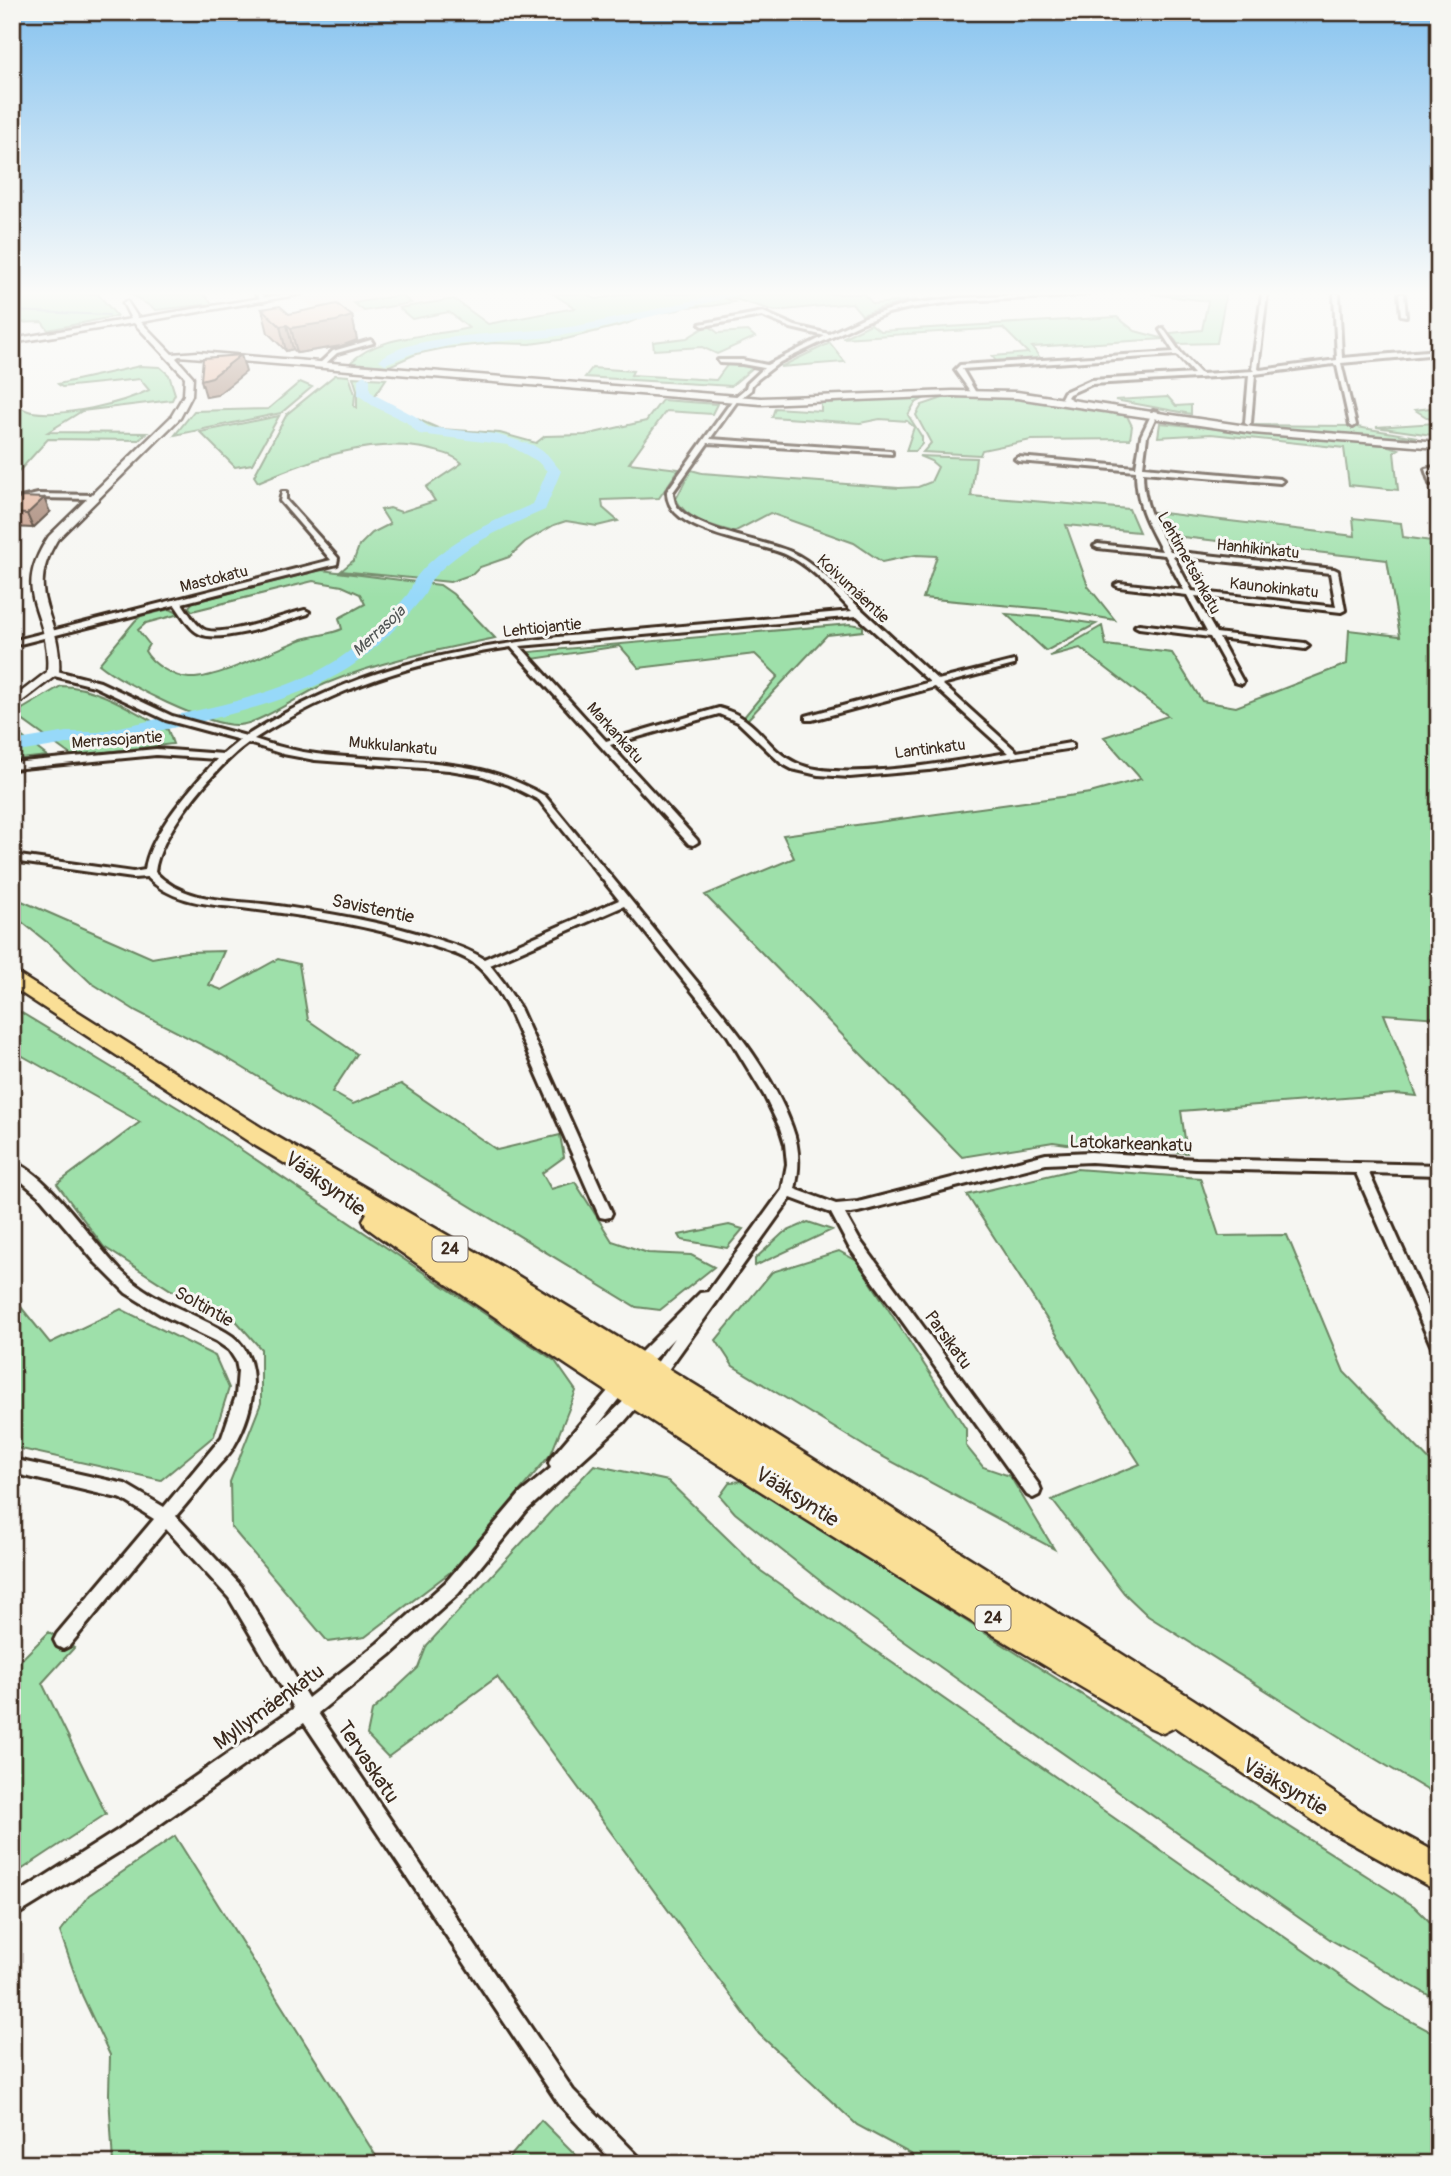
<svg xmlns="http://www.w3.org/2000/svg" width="1451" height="2176" font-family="Pangolin,sans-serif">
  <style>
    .built { fill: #f0e1d7 }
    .green { fill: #9ee0aa; stroke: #6c8564; stroke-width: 2 }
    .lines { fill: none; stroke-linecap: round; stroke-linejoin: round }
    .stream { stroke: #7293a1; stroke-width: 2 }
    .river { fill: #97d9f9; fill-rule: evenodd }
    .street-casing { stroke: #3b2a1e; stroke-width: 6 }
    .secondary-casing { stroke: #3b2a1e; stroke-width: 5 }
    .highway-casing { stroke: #3b2a1e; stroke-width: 5 }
    .street { fill: #f6f6f2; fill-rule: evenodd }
    .secondary { fill: #f6f6f2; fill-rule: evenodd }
    .highway { fill: #fadf96; fill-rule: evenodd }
    .wall { fill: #c39782; stroke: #3b2a1e; stroke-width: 2 }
    .shaded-wall { fill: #9f7b6a; stroke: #3b2a1e; stroke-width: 2 }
    .building { fill: #e3b097; stroke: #3b2a1e; stroke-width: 2 }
    .labels { text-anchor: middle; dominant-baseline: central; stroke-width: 6; stroke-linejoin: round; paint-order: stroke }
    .far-street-label { font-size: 16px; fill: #3b2a1e; stroke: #f6f6f2 }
    .far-water-label { font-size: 16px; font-style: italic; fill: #525655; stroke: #f6f6f2 }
    .shield { fill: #f6f6f2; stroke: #73675e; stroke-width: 2 }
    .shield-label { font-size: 16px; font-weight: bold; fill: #3b2a1e }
    .street-label { font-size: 18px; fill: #3b2a1e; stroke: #f6f6f2 }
    .near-street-label { font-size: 21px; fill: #3b2a1e; stroke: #f6f6f2 }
  </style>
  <rect width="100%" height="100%" fill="#f6f6f2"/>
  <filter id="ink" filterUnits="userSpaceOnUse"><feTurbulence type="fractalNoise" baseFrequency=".0143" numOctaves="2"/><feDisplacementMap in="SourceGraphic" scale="14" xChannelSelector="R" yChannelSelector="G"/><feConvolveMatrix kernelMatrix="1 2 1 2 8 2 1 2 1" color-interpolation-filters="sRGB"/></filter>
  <g filter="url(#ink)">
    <path class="built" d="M325,294H469L331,318L299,298Z"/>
    <path class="green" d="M12,294H98L117,316L48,330L42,322L12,323Z
      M131,294H203L213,304L156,310Z
      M553,294H586L596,299L626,294H729L719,296L734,302L712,306L685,307L678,310L647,315L626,324L566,339L530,344L494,343L445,348L416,354L389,366L350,363C379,334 431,337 469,328L449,312L412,319L399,308L454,299L488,324L575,308Z
      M743,294H864L873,304L919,300L884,307L862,315L852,303L775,311L728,297Z
      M1151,294H1226L1217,343L1178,344L1170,333L1202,330L1208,301Z
      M401,295L411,303L364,311L354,303Z
      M1117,317L1135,331L1165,339L1032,347L1041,359L996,361L992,356L1028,353L1003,328L842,338L871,324L880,331Z
      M708,325L718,333L748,331L755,337L717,354L702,347L654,350L653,342L687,338Z
      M830,343L845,362L780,367Z
      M734,362L755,366L731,386L585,377L592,368L633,371L631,375L716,380L728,364Z
      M140,366L160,367L169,375L175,394L172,400L82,411L48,432L147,433L139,440L48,439L12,479V404C20,406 25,411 32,412C63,417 121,404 149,390L140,379L62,387L58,384Z
      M335,375L349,376L355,394L354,406L357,408V390L353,377L386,379L374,397L394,409L440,429L500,433L536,443L545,436L585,435L646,421L662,400L717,404L712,414L666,411L629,463L679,469L659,498L602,500L603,508L618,521L597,526L566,521L554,525L525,542L509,557L480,567L473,574L450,582L341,571L354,560L359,546L372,533L390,524L381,510L390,508L401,512L435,501L426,487L462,463C454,455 443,453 432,450C374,435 312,459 258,482L254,476L287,414Z
      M300,382L312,387L281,413L175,435L194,411L268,409Z
      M949,396L1055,401L1127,416L1132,426L1130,439L1031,440L982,450L980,455L923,452L931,443L916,415L922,405Z
      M927,397L915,403L908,415L922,437V444L916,451H906L914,427L907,421L880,419L860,423L772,417L775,408L821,411V403Z
      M1168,397L1176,406L1191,405V414L1115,400Z
      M1439,407V436L1376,427L1436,423L1415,410Z
      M279,416L252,464L235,467L200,432Z
      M1160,423L1385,445L1399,449L1394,452L1398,490L1349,485L1344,448L1211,434L1158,437Z
      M1248,425L1351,426L1417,437L1346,436Z
      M919,456L976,458L971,496L1129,509L1139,532L1066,525L1088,586L1115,620L1057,610L923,598L937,556L916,555L882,562L854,543L770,513L734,532C713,526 686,520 676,499L691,470L702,473L899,488L918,487L931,482L938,467L931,461Z
      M1154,512L1355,536L1353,518L1401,523L1403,537L1439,542V1018L1384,1014L1417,1096L1395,1094L1181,1111L1187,1153L1088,1147L1053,1142L962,1157L705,895L794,858L783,835L1090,793L1141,779L1104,737L1168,716L1080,648L1050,656L1102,626L1106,645L1172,653L1202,701L1236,707L1347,664L1349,630L1400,636L1387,560L1165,535Z
      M321,570L440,585L453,594L495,638C437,650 380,661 325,684C304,693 259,724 239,725C209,727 123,684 99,664L135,621L141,616L170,609L180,614L146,623L138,630L149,644L145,651C152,664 173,677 189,678C214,680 275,650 300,640C314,635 329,635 342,629L339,618L365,604L360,594L342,586L313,581L192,611L189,607L193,602Z
      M1006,614L1056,618L1096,624L1046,651Z
      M850,624L863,626V631L827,635L747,720L744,717L778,676L755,654L639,668L620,646L533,659L529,652Z
      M61,686C98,686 136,713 168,730L173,744L72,756L14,714Z
      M12,729L47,756L12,760Z
      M15,898L152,958L186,952L224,951L209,985L222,990L278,959L299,964L308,1020L357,1054L332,1092L353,1104L401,1084L497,1150L560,1135L564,1157L542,1173L551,1189L575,1182L612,1241L648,1253L691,1255L714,1267L660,1310L636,1307L222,1055L136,1011L90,982L53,947L12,914V900Z
      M12,1007L185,1112L555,1361L576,1391L551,1454L453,1570L365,1637L328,1642L231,1527L230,1482L261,1403V1349L232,1316L171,1290L104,1247L57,1184L140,1122L12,1050Z
      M1076,1169L1200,1178L1219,1236L1287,1235L1344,1372L1439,1470V1797L1362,1751L1148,1616L1124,1593L1052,1500L1140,1464L967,1195Z
      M808,1222L832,1230L755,1266V1259L783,1233Z
      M729,1225L743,1229L727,1248L682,1240L679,1235Z
      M839,1251L857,1261L966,1429V1446L983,1467L1010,1476L1054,1549L874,1452L733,1366L716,1340L772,1272Z
      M12,1296L50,1343L121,1309L215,1356L229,1388L214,1436L161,1480L12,1447Z
      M594,1465L668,1481L761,1571L1386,2008L1439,2036V2164H919L911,2154L857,2125L759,2034L497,1677L388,1757L367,1735L372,1711L418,1668L427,1645Z
      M746,1481L1414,1906L1439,1931V2001L1331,1940L985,1699L824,1584L735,1513L720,1496L730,1482Z
      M49,1632L74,1648L42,1683L106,1814L12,1876V1669Z
      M175,1836L381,2164H113L109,2094L110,2055L82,1995L60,1932L89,1895Z
      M541,2120L585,2164H504Z"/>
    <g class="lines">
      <path class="stream" d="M12,311L109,315"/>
      <path class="river" d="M722,294H743L595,330L551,337L453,345L411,354L385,364L379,360C411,331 530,334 576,326C625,317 674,304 722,294Z
        M364,375L370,379V391L375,395L415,416L428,427L495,434L533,445L547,454L561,471L545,510C506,527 461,546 432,579C428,585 427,593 422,598C404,621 374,652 349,668C280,711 178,725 99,744H67L12,753V741L67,732H99C173,714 274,701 337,660C362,643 388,618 407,595C412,589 412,582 417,576C445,541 493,521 533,504L547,471L537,461L508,445L419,434L406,422L373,406L358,395V379Z"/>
      <defs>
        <path id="street" d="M256,294H261L267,300L262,301Z
          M1061,294H1087L1060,297L959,301L910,308L888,313L859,324L780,362L758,379L752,385L751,390L738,400L710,439L890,451L892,452V454L708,443L673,492C673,496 674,499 675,503C688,530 764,540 791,552C803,557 813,565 823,574L938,680L1014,661V665L942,684L1017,752L1070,743L1073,744V748L929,770L850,777L818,775L792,769L781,763L738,722L719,714L610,745L697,840L698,842L693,845L689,844L511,647C417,661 335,687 254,739C275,746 295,751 316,754C371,761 427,758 481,770C504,775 525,785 545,796C590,851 635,905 679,960C721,1012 769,1064 792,1127C800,1148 800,1167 795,1189L836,1204L858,1202L1046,1154L1091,1152L1196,1159L1439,1165V1175L1369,1173L1439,1330V1353L1434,1352L1432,1347L1356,1173L1196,1169L1091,1162L1046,1164L858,1212L845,1214L859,1239L1039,1485L1041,1490L1039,1495L1033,1498L1027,1495L849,1247L831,1213L791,1198L660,1381L655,1383L650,1381L648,1376L674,1338L642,1371L637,1373L632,1371L630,1366L632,1361L700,1293L708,1292L782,1190L787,1164L785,1144L780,1128L764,1095L728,1036L624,906L490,965L504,983L520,1008L612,1213L610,1217L605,1218L600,1217L598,1213L508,1008C499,991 488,973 472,962C460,954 445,950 432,946C371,925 306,916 242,908C208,904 172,903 147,877L133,878L12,861V855L133,872L145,870C149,834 193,786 217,759L156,755L12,769V763L156,749L223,754L240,740L166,720L94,686L50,675L49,673L53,670L100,682L172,716L246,736C348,671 439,651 558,637L852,611C832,591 813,567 787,555C757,541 665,534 667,491L734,398L746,388L747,384L764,368L742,364L720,363L718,360H742L767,365L825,336L791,328L762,316L703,326L700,324L763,312L795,326L829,334L865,317L909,304L959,298ZM857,616L930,682L806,716V720H812L935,687L1008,753C960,760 837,784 796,763C763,748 761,719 719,708L606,741L520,646ZM248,743L283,754L315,760L449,770L480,775L509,785L539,800L619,900L484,959C470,950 455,945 439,940C385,922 328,913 271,905C232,900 184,903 155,872C159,833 216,766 248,743Z
          M1262,294H1267L1258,369L1260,370L1337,360L1334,294H1339L1342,358L1439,350V354L1341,363L1356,425L1353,427L1350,425L1337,366L1334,364L1255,374L1251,423L1248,425L1245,423L1249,375L1092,384L1069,394L1067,397L1074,401V403H1070L1061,398L1064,392L1091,380L1194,374L1177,355L962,369L976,393L973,395L955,370L960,365L1174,352L1160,330L1163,328L1180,352L1201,374L1254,371L1252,369Z
          M1399,294H1404L1406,316L1401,315Z
          M371,340L373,343L337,353L324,365L319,364L333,351Z
          M1153,411L1158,412L1147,436L1143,467L1280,479L1283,481L1280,483L1143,472C1143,504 1154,524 1170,551L1334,569L1338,571L1345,610L1341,612L1195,596L1216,633L1305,643L1309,646L1305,649L1219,638L1243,682L1242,684L1235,682L1210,637L1139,628L1135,626L1139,624L1207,632L1187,595L1119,587L1115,585L1119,583L1184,590L1165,555L1098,548L1094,546L1098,544L1162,551C1147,523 1136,504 1136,471L1018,461L1015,459L1018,457L1136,467L1141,436ZM1173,556L1330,573L1336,607L1192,591Z
          M1439,466V470L1432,471L1435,483L1430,484L1425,469Z
          M282,492H286V500L338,558L337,564L182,603C188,612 194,623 203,629C219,639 285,615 305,610L309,612L308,614C284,621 223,644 200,634C189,629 182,614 175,605L12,646V641L331,560L280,501Z
          M38,494L95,495L99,497L95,499L38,498L12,504V500Z
          M12,1161C50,1175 91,1241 120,1270C151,1301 190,1311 226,1332C267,1355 254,1412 234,1446C230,1454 223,1460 217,1467C203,1483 190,1500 176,1516L241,1586L308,1698L378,1643L446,1582L521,1493L551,1468L549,1463L551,1458L619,1378L624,1376L629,1378L631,1383L596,1428L634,1391L639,1389L644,1391L646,1396L624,1422L527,1510L458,1594L390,1655L318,1713L573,2090L638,2156L641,2164H615L559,2104L304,1723L132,1844L12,1918V1897L118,1830L294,1708L229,1598L166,1529L69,1646L63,1649L57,1646L54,1640L57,1634L154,1519L122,1499L12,1473V1459L125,1484L164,1507L222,1437L236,1396L238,1371L236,1361L229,1350L216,1341L160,1314L126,1293L96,1263L40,1197L12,1173Z"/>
        <path id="secondary" d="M286,294H302L141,322L172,354L198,352L761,398L953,391L1017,392L1253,427L1439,442V448L1253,433L1017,398L953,396L761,404L179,356L176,358L193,377L192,395L180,418L57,540C22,598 63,614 59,673L12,709V699L47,672C52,610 8,598 49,536L171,417L184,395L185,377L134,323L12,343V339L131,319L123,303L127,301L138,318Z"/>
        <path id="highway" d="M12,970L267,1131L518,1276L731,1407L1193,1699L1366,1814L1439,1854V1892L1329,1831L1175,1727L1163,1733L1151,1728C892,1577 638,1418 392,1246L366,1227L363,1220L367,1213L251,1143L12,987Z"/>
      </defs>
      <use href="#street" class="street-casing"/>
      <use href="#secondary" class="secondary-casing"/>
      <use href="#highway" class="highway-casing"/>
      <use href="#street" class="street"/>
      <use href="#secondary" class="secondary"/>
      <use href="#highway" class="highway"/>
    </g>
    <path class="wall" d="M262,309L289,314L352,316L357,340L341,346L297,353L293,349L286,351L268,333Z
      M12,505L50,512L33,528L12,527Z"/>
    <path class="shaded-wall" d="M352,316L357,340L341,346L297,353L291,328Z
      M287,325L293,349L286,351L280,326Z
      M241,355L246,372L217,395L206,397L201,380Z
      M44,498L50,512L33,528L27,514Z"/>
    <path class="building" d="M337,304L352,316L336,321L291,328L287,325L280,326L262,309L280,306L289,314Z
      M241,355L212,377L201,380L203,358Z
      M21,497L44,498L27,514L12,513V505Z"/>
  </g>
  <linearGradient id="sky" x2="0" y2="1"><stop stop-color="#87c3ef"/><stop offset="0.49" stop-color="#fbfbf9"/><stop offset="1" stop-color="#fbfbf9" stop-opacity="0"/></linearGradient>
  <rect width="1451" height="598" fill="url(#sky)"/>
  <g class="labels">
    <g class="far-street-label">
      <text transform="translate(1258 549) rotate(6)">Hanhikinkatu</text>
      <text transform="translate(1189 563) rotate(61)">Lehtimetsänkatu</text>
      <text transform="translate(214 579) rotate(-14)">Mastokatu</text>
      <text transform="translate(1274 588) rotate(6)">Kaunokinkatu</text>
      <text transform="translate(853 589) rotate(43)">Koivumäentie</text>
      <text transform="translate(542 628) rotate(-6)">Lehtiojantie</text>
      <text transform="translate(615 733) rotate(48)">Markankatu</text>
      <text transform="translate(117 740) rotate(-4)">Merrasojantie</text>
      <text transform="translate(393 746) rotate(5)">Mukkulankatu</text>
      <text transform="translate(930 749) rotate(-7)">Lantinkatu</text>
    </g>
    <g class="far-water-label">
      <text transform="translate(379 631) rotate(-43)">Merrasoja</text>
    </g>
    <g class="shield">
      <rect x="432.5" y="1236.5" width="35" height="25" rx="5"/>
      <rect x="975.5" y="1605.5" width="35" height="25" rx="5"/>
    </g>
    <g class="shield-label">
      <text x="450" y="1249">24</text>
      <text x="993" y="1618">24</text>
    </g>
    <g class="street-label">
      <text transform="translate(373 909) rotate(12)">Savistentie</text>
      <text transform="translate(1131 1144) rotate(2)">Latokarkeankatu</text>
      <text transform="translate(204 1307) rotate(29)">Soltintie</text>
      <text transform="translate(948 1340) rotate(54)">Parsikatu</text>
    </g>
    <g class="near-street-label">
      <text transform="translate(325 1184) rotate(36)">Vääksyntie</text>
      <text transform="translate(797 1497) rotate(32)">Vääksyntie</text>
      <text transform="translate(269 1707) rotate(-36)">Myllymäenkatu</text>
      <text transform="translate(368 1762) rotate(56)">Tervaskatu</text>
      <text transform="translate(1285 1787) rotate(30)">Vääksyntie</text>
    </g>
  </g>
  <rect width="1451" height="2176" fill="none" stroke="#f6f6f2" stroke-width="42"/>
  <rect x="21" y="21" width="1409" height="2134" fill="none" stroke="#3b2a1e" stroke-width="2.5" filter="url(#ink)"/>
</svg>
